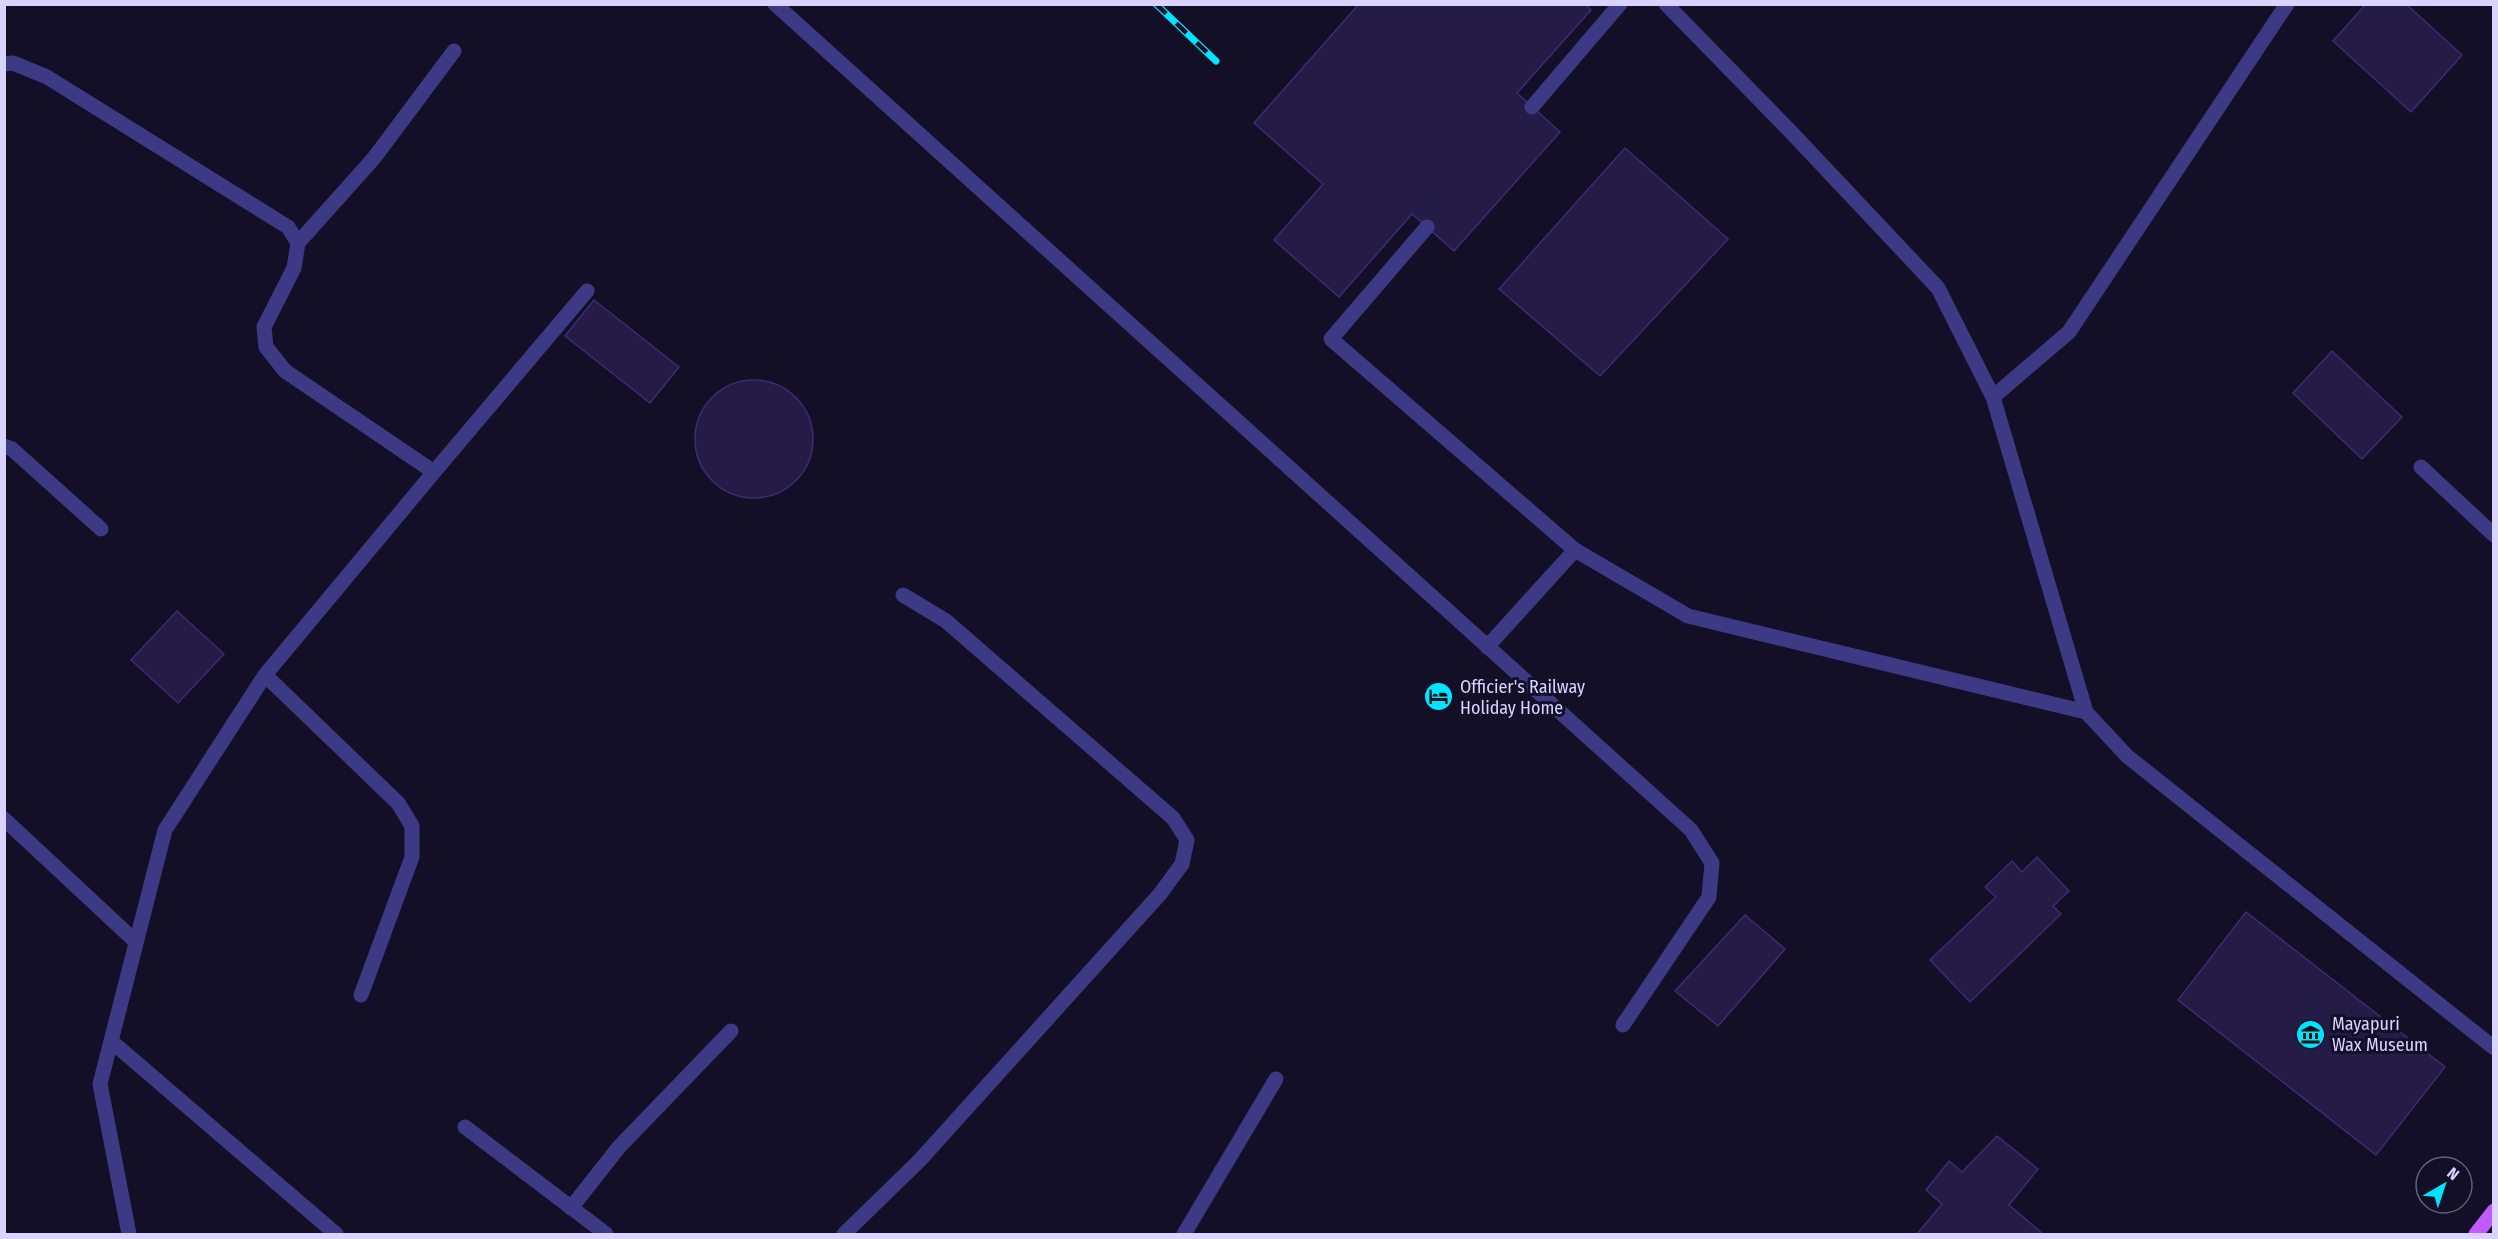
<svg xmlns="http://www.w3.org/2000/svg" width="2498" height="1239" font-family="'Fira Sans Condensed',sans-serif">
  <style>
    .building { fill: #241b47; stroke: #3b2d73; stroke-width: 1.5 }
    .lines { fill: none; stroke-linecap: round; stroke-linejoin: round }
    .lane { stroke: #3d3a85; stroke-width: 15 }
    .street { stroke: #3d3a85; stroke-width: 15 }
    .primary { stroke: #c25bff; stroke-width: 15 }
    .rail-casing { stroke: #00e5ff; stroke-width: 7 }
    .rail { stroke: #130f26; stroke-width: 4.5; stroke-dasharray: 14; stroke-linecap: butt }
    .labels { text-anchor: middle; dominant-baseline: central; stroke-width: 6; stroke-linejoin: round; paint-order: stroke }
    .poi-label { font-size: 18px; fill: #d9d4ff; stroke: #130f26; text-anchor: start }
  </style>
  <rect width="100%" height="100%" fill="#130f26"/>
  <path class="building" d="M1359,4H1585L1591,10L1517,93L1560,132L1454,251L1412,214L1339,297L1274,240L1323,184L1254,123Z
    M2366,4H2406L2462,55L2411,112L2333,41Z
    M1625,148L1728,239L1600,376L1499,289Z
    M594,300L679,367L650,403L565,336Z
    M2332,351L2402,417L2362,459L2293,393Z
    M695 439a59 59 0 1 1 118 0a59 59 0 1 1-118 0Z
    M177,611L224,654L178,703L131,660Z
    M2037,857L2069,891L2053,906L2061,914L1970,1002L1930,960L1996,897L1985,887L2012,861L2022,872Z
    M2246,912L2445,1067L2376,1155L2178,1000Z
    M1745,915L1785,949L1718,1026L1675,991Z
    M1997,1136L2038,1169L2009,1205L2043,1234H1917L1942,1204L1926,1190L1949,1161L1962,1172Z"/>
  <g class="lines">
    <path class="lane" d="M1532,107L1620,4
      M1427,227L1331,339L1575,550L1688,616L2086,712
      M4,446L12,449L101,529"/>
    <path class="street" d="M775,4L1691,830L1712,863L1709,897L1623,1025
      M1666,4L1791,132L1938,288L1993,397L2086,712L2127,756L2494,1048
      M4,64L13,63L47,77L288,227L298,243L294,268L264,327L266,347L285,371L434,472L265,675L165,830L100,1084L129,1234
      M298,243L374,158L454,51
      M1993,397L2069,332L2287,4
      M2421,467L2494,535
      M434,472L587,291
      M1487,647L1575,550
      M265,675L398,803L412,826V857L361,995
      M4,819L135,941
      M111,1041L336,1234
      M465,1127L606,1234
      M571,1208L619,1147L731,1031
      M844,1234L920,1160L1160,894L1182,864L1187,840L1173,818L946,621L903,595
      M1184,1234L1276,1079"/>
    <path class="primary" d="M2476,1234L2494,1211"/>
    <defs>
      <path id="rail" d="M1156,4L1216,61"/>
    </defs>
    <use href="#rail" class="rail-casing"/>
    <use href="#rail" class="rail"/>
  </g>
  <defs>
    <symbol id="hotel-disc" viewBox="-11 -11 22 22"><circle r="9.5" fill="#00e5ff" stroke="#130f26"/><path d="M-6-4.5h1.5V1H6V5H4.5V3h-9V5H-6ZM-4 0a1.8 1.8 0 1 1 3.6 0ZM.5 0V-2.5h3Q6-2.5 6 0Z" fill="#111"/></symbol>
    <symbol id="museum-disc" viewBox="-11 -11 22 22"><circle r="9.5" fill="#00e5ff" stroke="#130f26"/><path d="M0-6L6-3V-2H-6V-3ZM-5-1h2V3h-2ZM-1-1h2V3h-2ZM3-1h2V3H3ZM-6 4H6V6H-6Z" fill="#111"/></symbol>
  </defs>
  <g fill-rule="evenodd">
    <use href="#hotel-disc" x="1422" y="680" width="33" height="33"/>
    <use href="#museum-disc" x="2294" y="1018" width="33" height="33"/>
  </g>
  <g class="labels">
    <g class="poi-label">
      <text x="1460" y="687">Officier's Railway<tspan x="1460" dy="21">Holiday Home</tspan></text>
      <text x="2332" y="1024">Mayapuri<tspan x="2332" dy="21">Wax Museum</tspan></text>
    </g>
  </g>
  <rect width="2498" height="1239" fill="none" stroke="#d9d4ff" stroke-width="12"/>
  <g transform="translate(2444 1185) rotate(39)"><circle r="28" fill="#130f26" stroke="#625e7d" stroke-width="1.5"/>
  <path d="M0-4.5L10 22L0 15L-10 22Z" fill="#00e5ff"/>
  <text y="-9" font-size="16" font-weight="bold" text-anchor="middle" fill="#d9d4ff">N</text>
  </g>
</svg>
